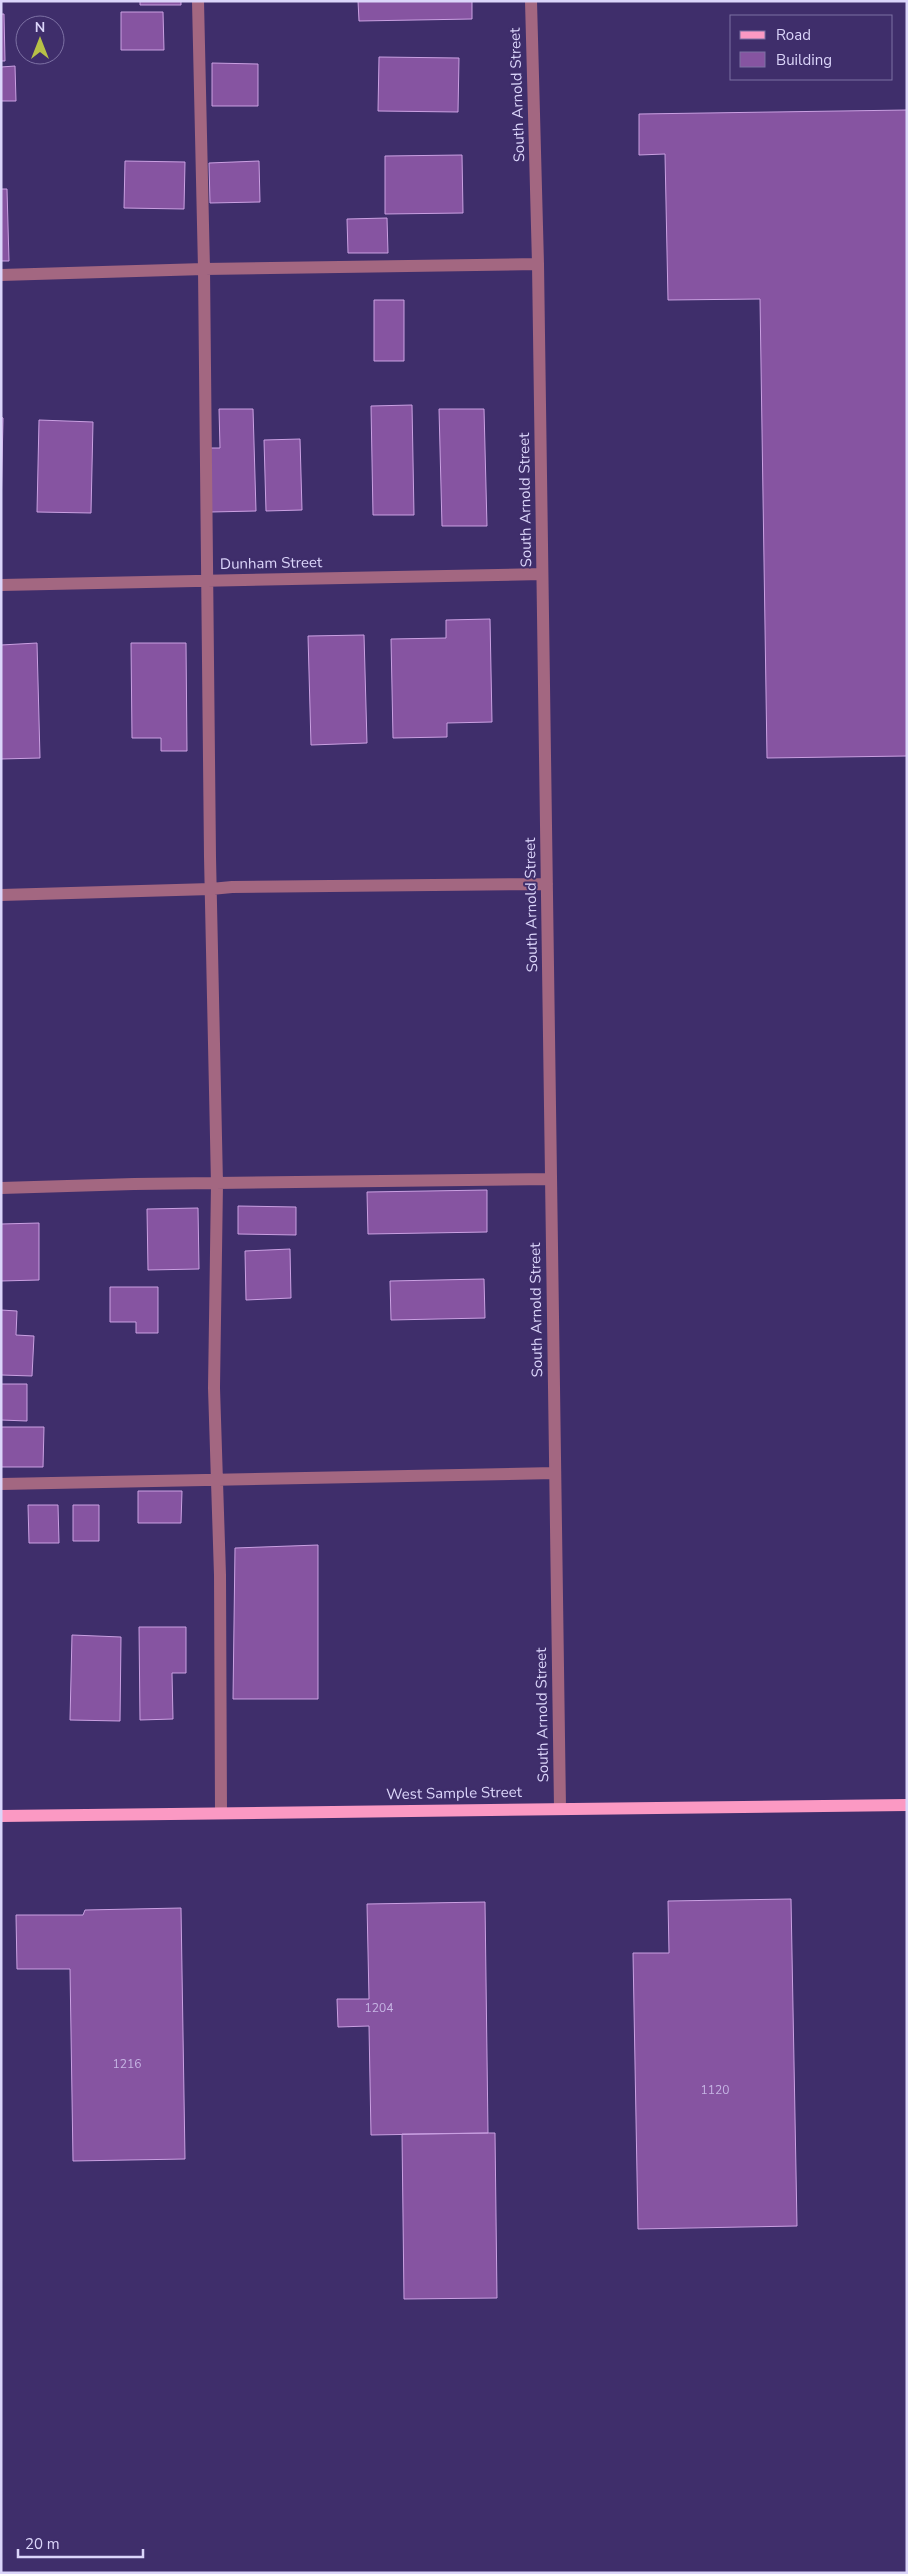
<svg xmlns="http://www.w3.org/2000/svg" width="908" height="2574" font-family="'Nunito Sans',sans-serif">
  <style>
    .building { fill: #8654a1; stroke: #caa0e2 }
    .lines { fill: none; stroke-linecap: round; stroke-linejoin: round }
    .minor { stroke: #a36781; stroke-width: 12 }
    .major { stroke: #fb99c3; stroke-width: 12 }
    .labels { text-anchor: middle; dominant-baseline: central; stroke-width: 4; stroke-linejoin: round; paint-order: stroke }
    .number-label { font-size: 12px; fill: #c6b5e4 }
    .street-label { font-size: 15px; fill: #dbd5fa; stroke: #3f2e6b }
  </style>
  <rect width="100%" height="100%" fill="#3f2e6b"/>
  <path class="building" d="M140,1H181V5H140Z
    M358,1H472V19L359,21Z
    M121,12H163L164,50H121Z
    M1,14H4L5,61H1Z
    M379,57L459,58L458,112L378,111Z
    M212,63L258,64V106H212Z
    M15,66L16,101H1V67Z
    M907,110V756L767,758L760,299L668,300L665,154L639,155V114Z
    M462,155L463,213L385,214V156Z
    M125,161L185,162L184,209L124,208Z
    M259,161L260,202L210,203L209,163Z
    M1,189H7L9,261H1Z
    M387,218L388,253H348L347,219Z
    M374,300H404V361H374Z
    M412,405L414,515H373L371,406Z
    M219,409H253L256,511L211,512L210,448H220Z
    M439,409H484L487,526H442Z
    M1,417L3,418L1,514Z
    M39,420L93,422L91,513L37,512Z
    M300,439L302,510L266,511L264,440Z
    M490,619L492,722L447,723V737L393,738L391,639L446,638V620Z
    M364,635L367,743L311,745L308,636Z
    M37,643L40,758L1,759V645Z
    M131,643H186L187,751H161V738H132Z
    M487,1190V1232L368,1234L367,1192Z
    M238,1206L296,1207V1235L238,1234Z
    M198,1208L199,1269L148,1270L147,1209Z
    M39,1223V1280L1,1281V1224Z
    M290,1249L291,1298L246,1300L245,1251Z
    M484,1279L485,1318L391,1320L390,1281Z
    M110,1287H158V1333H136V1322H110Z
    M1,1310L17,1311L16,1335L34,1336L32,1376L1,1375Z
    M1,1384H27V1421L1,1420Z
    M1,1427H44L43,1467H1Z
    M138,1491H182L181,1523H138Z
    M28,1505H58L59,1543H29Z
    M73,1505H99V1541H73Z
    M318,1545V1699H233L235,1548Z
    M139,1627H186V1673H172L173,1719L140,1720Z
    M72,1635L121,1637L120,1721L70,1720Z
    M791,1899L797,2226L638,2229L633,1953H669L668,1901Z
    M485,1902L488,2133L371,2135L369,2026L338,2027L337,1999H369L367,1904Z
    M181,1908L185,2159L73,2161L70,1969H17L16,1915H83L85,1910Z
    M488,2133H495L497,2298L404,2299L402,2134Z"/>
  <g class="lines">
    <path class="minor" d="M198,1L204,269L210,857L217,1184L214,1388L220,1575L221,1813
      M531,1L538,264L560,1808
      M1,275L204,269L538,264
      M1,585L542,574
      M1,895L211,889L232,887L547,884
      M1,1188L134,1184L551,1179
      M1,1484L555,1473"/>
    <path class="major" d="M1,1816L907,1805"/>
  </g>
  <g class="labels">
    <g class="number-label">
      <text x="379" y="2008">1204</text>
      <text x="127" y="2064">1216</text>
      <text x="715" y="2090">1120</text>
    </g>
    <g class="street-label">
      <text transform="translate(517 95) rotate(-92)">South Arnold Street</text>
      <text transform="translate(525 500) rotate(-91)">South Arnold Street</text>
      <text transform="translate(271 563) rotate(-1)">Dunham Street</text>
      <text transform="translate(531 905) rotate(-91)">South Arnold Street</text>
      <text transform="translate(536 1310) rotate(-91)">South Arnold Street</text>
      <text transform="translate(542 1715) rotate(-91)">South Arnold Street</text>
      <text transform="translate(454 1793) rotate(-1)">West Sample Street</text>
    </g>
  </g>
  <rect width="908" height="2574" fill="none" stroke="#dbd5fa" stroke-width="5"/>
  <rect x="730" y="15" width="162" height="65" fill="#3f2e6b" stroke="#7d71a4"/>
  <rect x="740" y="31" width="25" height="8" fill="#fb99c3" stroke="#7d71a4"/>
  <text x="776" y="40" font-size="15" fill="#dbd5fa">Road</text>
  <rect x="740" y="52" width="25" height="15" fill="#8654a1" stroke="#7d71a4"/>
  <text x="776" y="65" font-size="15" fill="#dbd5fa">Building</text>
  <g transform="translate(40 40)"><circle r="24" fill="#3f2e6b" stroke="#7d71a4"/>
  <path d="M0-4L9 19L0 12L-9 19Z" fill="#b8c147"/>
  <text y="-8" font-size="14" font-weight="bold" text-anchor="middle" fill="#dbd5fa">N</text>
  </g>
  <path d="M18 2549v8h125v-8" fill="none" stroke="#dbd5fa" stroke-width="2.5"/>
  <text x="25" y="2549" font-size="15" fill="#dbd5fa" stroke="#3f2e6b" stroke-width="4" paint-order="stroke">20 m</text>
</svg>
